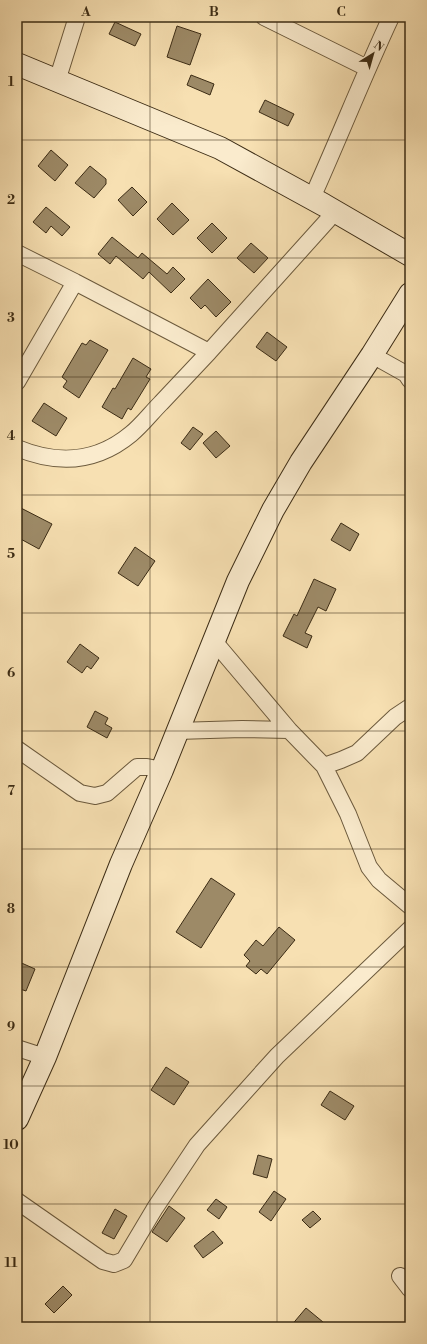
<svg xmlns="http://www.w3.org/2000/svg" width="427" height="1344" font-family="'Libre Bodoni',serif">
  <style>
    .building { fill: #9d8a67; stroke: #3c2c15 }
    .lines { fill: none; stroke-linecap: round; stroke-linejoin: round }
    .street-casing { stroke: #6b593c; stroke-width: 18 }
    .secondary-casing { stroke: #3c2c15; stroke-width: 24 }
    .street { stroke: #faebcd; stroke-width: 16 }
    .secondary { stroke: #faebcd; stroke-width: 22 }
    .grid { fill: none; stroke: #3c2c15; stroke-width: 1; stroke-opacity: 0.55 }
    .neatline { fill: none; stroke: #3c2c15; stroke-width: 1.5 }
    .grid-label { font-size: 13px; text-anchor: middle; font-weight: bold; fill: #3c2c15 }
  </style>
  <rect width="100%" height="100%" fill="#f7e0b2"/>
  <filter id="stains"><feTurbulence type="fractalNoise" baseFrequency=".005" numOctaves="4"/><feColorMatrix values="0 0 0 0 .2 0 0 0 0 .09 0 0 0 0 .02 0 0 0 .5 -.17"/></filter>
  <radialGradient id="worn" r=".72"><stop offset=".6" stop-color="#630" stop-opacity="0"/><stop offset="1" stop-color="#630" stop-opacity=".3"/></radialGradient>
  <path class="building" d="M115,22L141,34L135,46L109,34Z
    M177,26L201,34L190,65L167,57Z
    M191,75L214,84L210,95L187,85Z
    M265,100L294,114L288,126L259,112Z
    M51,150L68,165L55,181L38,166Z
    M90,166L106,179V184L94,198L75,183Z
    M132,187L147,202L133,216L118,200Z
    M172,203L189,220L173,235L157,219Z
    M46,207L70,227L62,236L51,226L46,233L33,222Z
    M212,223L227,238L212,253L197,238Z
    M112,237L138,258L142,253L167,274L173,267L185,279L171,293L149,272L143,279L116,256L110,264L98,254Z
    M251,243L268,258L254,273L237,258Z
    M208,279L231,302L216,317L205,305L201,309L190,298Z
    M267,332L287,347L276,361L256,347Z
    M90,340L108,350L79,398L63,387L67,381L62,377L82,343L86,345Z
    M133,358L151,369L146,377L150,379L131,410L128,408L122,419L102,407L113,388L115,389Z
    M44,403L67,418L56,436L32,421Z
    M193,427L203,434L190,450L181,443Z
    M216,431L230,446L216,458L203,443Z
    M17,506L52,524L39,549L17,537Z
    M341,523L359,534L350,551L331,540Z
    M135,547L155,561L138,586L118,573Z
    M314,579L336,589L326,611L318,607L305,633L312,636L307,648L283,636L294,614L297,616Z
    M80,644L99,658L91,669L87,666L82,673L67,662Z
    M95,711L108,718L105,724L112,728L107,738L87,727Z
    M211,878L235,894L201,948L176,932Z
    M279,927L295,940L267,974L261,969L256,974L246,966L250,961L244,955L256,940L263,946Z
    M17,961L35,969L26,991L17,988Z
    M166,1067L189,1082L174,1105L151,1090Z
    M330,1091L354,1106L345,1120L321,1105Z
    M258,1155L272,1159L267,1178L253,1174Z
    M274,1191L286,1199L271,1221L259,1212Z
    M216,1199L227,1207L219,1219L207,1210Z
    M169,1206L185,1218L167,1242L152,1232Z
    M115,1209L127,1216L114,1239L102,1233Z
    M313,1211L321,1219L310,1228L302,1220Z
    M213,1231L223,1243L203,1258L194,1246Z
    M63,1286L72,1295L54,1313L45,1304Z
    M306,1308L329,1327H290Z"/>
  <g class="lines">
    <defs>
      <path id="street" d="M264,17L367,68
        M57,81L77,17
        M312,198C339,138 363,77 391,17
        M17,253L75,282
        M372,355L406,374L410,380
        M17,382L75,282L209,352L335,212
        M17,448C58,465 96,463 131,434C142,425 151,413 161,403C177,386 193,369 209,352
        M213,640L289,730
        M177,731L242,729L289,730L324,766L348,814L369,867L379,880L410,906
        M17,749L80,793L95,796L107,793L137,767H147L162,770
        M324,766L341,760L357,753L395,717L410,707
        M17,1048L45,1057
        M17,1201L103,1261L114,1264L124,1260L155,1208L197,1145L277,1056L410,929
        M400,1276L410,1289"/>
      <path id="secondary" d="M17,64L220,148L324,205L410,255
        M17,1119L45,1057L121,864L162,770L238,581L273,510L301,462L372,355L410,294"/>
    </defs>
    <use href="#street" class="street-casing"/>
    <use href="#secondary" class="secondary-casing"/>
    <use href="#street" class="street"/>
    <use href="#secondary" class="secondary"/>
  </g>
  <path class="grid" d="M150,17V1327M277,17V1327M17,140H410M17,258H410M17,377H410M17,495H410M17,613H410M17,731H410M17,849H410M17,967H410M17,1086H410M17,1204H410"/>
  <rect width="427" height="1344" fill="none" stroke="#f7e0b2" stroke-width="44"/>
  <g transform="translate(373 54) rotate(37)" stroke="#faebcd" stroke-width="3" paint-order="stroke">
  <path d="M0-3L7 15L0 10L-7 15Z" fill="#3c2c15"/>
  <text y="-6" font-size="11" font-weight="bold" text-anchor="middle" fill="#3c2c15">N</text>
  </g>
  <rect x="22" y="22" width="383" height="1300" class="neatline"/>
  <g class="grid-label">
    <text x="86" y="16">A</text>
    <text x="214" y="16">B</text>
    <text x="341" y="16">C</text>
    <text x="11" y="86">1</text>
    <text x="11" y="204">2</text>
    <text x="11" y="322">3</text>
    <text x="11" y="440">4</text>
    <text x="11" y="558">5</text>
    <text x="11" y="677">6</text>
    <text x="11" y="795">7</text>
    <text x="11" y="913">8</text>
    <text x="11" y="1031">9</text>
    <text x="11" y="1149">10</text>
    <text x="11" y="1267">11</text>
  </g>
  <rect width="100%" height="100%" filter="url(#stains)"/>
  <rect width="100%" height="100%" fill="url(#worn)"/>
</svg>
